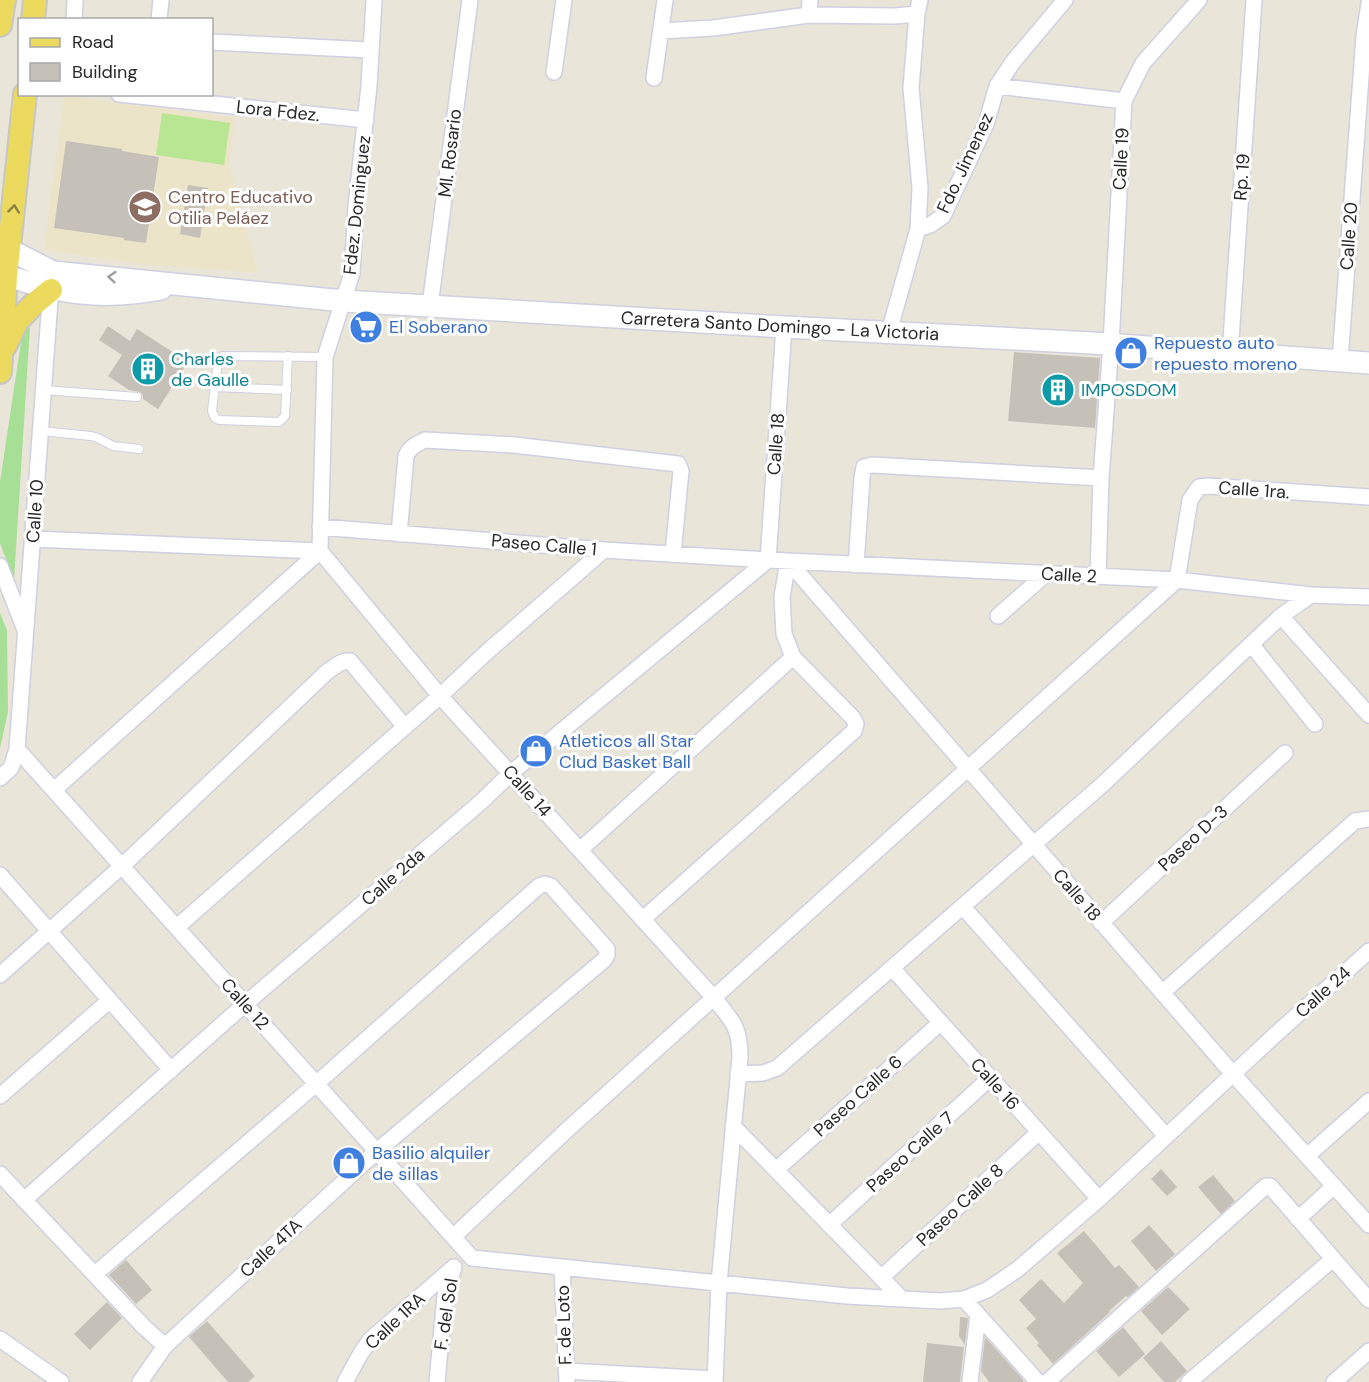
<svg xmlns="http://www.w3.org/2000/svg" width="1369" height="1382" font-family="'DM Sans',sans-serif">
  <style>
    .education { fill: #ebe4c9 }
    .green { fill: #a7df97 }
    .pitch { fill: #b9e693 }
    .building { fill: #c5c1b9 }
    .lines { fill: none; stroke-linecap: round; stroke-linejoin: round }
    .service-casing { stroke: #cfd0e0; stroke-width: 10 }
    .minor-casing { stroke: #cfd0e0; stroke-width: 18 }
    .secondary-casing { stroke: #cfd0e0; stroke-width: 24 }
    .primary-casing { stroke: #c7c7c7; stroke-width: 26 }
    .service { stroke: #fff; stroke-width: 8 }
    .minor { stroke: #fff; stroke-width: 15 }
    .secondary { stroke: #fff; stroke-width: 21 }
    .primary { stroke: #ebda5e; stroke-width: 22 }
    .oneway { stroke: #8a8143 }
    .oneway2 { stroke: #9e9e9e }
    .labels { text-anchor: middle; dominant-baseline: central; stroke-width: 6; stroke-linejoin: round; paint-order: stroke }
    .street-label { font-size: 18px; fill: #282828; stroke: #fff }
    .education-label { font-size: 18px; fill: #785e54; stroke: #fff; text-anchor: start }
    .shop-label { font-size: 18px; fill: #366cbe; stroke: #fff; text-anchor: start }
    .culture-label { font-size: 18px; fill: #0d838f; stroke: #fff; text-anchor: start }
  </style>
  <rect width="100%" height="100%" fill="#eae5d9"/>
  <path class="education" d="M64,96L235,118L229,165L258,273L145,265L44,250Z"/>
  <path class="green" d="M24,322L30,328L14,580L0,543V482Z
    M0,613L7,630L8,712L0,748Z"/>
  <path class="pitch" d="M162,113L230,123L224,165L156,155Z"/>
  <path class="building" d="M66,141L122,149V151L159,157L146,243L124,240V238L54,228Z
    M188,185L208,188L200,238L180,234Z
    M108,326L130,341L137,329L188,362L158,409L143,399V395L140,392L129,390L108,376L122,355L99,340Z
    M1014,352L1100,358L1095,428L1008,421Z
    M1161,1169L1177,1187L1167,1196L1151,1179Z
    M1213,1175L1235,1201L1221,1214L1198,1187Z
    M1149,1225L1175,1254L1156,1271L1131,1241Z
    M1084,1231L1115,1268L1119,1265L1139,1287L1128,1297L1126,1296L1109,1311L1110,1312L1053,1364L1037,1345L1039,1343L1026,1328L1036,1319L1019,1300L1041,1279L1064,1303L1083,1283L1057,1253Z
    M126,1260L152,1290L136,1304L109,1275Z
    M1168,1287L1190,1309L1162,1335L1141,1311Z
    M107,1302L122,1318L90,1350L74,1334Z
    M960,1317L968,1318L965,1345L959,1336Z
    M207,1321L255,1376L248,1382H228L189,1337Z
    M1123,1327L1145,1354L1119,1377L1096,1351Z
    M985,1337L1021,1377L1024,1382H989L981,1371Z
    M1161,1341L1187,1371L1175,1382H1164L1143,1358Z
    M927,1343L964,1347L960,1382H923Z"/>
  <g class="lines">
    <defs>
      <path id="service" d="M288,356L285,416L279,422L219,420L215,418L212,411L218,361L220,357L223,356L325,357
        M215,387L287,390
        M44,390L137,397
        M41,431L91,436L98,438L113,446L139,449"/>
      <path id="minor" d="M809,15L810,0
        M74,20L75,0
        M159,20L161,0
        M661,31L713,28L809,15L895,16L917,14
        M212,42L370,50
        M554,72L564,0
        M654,78L665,0
        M997,86L1124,101
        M119,94L366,120
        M918,229L920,188L911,88L917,14L920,0
        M430,306L470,0
        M889,332L918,229L930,225L943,216L986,124L997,86L1013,62L1065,0
        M1230,354L1254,0
        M1340,361L1364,36L1369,3
        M320,527L604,550L768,560L1177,580L1311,595L1369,597
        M399,534L406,456C410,447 416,444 425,440L514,445L678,464L681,471L673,554
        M33,539L320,551
        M320,551L440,696L714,998C732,1021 740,1026 740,1057L719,1283L715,1382
        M320,551L325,357L352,273L356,206L369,86L374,0
        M768,560L784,327
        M788,561L1233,1074L1369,1225
        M856,565L862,478L864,467L872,465L1101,478
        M0,566L25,630
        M1098,576L1101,478L1111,344L1124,101L1143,63L1199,0
        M998,616L1047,573
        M1281,616L1369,715
        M1251,644L1315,724
        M17,749L472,1258L847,1296L940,1301L964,1299L987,1290L1018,1269L1099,1199L1276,1034L1369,951
        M0,778L11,768L17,749L51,287
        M54,790L320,551
        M580,850L793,657
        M0,875L171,1070
        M963,907L1166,1136
        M643,919L854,731L856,724L853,718L793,657L784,634L782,597L788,561
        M1101,923L1285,753
        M177,927L440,696L488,651L604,550
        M892,968L1099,1199
        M0,975L122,866L328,671C335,667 341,660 350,661L405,727
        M1162,993L1355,821L1369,819
        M738,1074L763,1073L777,1068L1103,784L1281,616L1311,595
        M0,1096L110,1000
        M733,1126L902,1299
        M1307,1156L1369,1101
        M776,1170L940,1023
        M0,1174L143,1326L165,1346
        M24,1200L245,1004L481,802L511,773L768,560
        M1298,1219L1334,1186
        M829,1225L990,1078
        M453,1237L567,1130L1177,580L1190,500L1199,487L1208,486L1369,497
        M562,1267L567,1382
        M95,1274L316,1084L539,886L545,884L551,886L607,949V955L604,960L377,1151L165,1346L140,1382
        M881,1278L1039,1132
        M964,1299L1038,1382
        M0,1339L61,1382
        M566,1371L715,1379
        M345,1382L361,1353L370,1340L454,1267
        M437,1382L445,1296L454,1267
        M970,1382L978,1315
        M1047,1382L1266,1186H1270L1369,1300
        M1189,1382L1333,1259
        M1334,1382L1369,1351"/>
      <path id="secondary" d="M0,245L53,272L344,301L784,327L1093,343L1369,363
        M0,273C9,277 18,279 27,282C74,296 112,298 161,289"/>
      <path id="primary" d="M33,20L35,0
        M0,25L4,0
        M5,346L17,321L34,304L51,290
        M0,372L6,276L25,94"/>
    </defs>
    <use href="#service" class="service-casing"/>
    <use href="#minor" class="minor-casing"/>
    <use href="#secondary" class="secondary-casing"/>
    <use href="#primary" class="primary-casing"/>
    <use href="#service" class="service"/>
    <use href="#minor" class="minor"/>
    <use href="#secondary" class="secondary"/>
    <use href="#primary" class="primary"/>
  </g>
  <defs><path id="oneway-chevron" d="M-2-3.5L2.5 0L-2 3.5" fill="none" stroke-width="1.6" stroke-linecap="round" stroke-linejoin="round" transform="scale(1.5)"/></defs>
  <use class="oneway" href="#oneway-chevron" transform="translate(14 209) rotate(-84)"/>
  <use class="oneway2" href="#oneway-chevron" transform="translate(112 277) rotate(-175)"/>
  <defs>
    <symbol id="school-disc" viewBox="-11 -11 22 22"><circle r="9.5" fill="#8d6e63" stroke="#fff"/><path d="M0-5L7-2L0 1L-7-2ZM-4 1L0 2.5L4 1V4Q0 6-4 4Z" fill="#fff"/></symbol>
    <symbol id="supermarket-disc" viewBox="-11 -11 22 22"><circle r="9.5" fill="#3f7fe0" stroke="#fff"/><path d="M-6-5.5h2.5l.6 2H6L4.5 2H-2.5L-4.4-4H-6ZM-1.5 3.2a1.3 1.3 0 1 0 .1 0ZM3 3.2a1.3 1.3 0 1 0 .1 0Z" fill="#fff"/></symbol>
    <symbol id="shop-disc" viewBox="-11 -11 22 22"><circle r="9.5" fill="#3f7fe0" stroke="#fff"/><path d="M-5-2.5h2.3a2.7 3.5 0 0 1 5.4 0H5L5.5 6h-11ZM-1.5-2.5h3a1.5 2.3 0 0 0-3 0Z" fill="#fff"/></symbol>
    <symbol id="building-disc" viewBox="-11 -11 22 22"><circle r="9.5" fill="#0f9aa8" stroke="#fff"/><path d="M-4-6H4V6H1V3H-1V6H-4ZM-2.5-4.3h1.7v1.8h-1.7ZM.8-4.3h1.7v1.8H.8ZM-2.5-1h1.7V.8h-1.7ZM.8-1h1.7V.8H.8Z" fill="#fff"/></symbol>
  </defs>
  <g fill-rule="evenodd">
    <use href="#school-disc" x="126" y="188" width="38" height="38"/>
    <use href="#supermarket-disc" x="347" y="308" width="38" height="38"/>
    <use href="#shop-disc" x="1112" y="334" width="38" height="38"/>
    <use href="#building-disc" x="129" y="350" width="38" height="38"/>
    <use href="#building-disc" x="1039" y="371" width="38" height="38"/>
    <use href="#shop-disc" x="517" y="732" width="38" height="38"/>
    <use href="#shop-disc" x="330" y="1144" width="38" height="38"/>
  </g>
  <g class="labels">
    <g class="street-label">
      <text transform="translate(278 111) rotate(6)">Lora Fdez.</text>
      <text transform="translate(450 153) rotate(-83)">Ml. Rosario</text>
      <text transform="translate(1121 159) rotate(-87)">Calle 19</text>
      <text transform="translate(965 163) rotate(-65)">Fdo. Jimenez</text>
      <text transform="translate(1242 177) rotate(-86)">Rp. 19</text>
      <text transform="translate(357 205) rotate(-84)">Fdez. Dominguez</text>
      <text transform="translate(1349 236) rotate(-86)">Calle 20</text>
      <text transform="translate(780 326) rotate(3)">Carretera Santo Domingo - La Victoria</text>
      <text transform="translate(776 444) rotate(-86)">Calle 18</text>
      <text transform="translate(1254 490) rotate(4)">Calle 1ra.</text>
      <text transform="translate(35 511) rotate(-86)">Calle 10</text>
      <text transform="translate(544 545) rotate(5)">Paseo Calle 1</text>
      <text transform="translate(1069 575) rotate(3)">Calle 2</text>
      <text transform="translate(527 791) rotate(48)">Calle 14</text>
      <text transform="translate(1193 838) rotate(-43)">Paseo D-3</text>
      <text transform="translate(393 877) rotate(-41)">Calle 2da</text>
      <text transform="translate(1077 895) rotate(49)">Calle 18</text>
      <text transform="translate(1323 992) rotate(-42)">Calle 24</text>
      <text transform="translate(245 1004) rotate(48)">Calle 12</text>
      <text transform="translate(995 1084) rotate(48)">Calle 16</text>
      <text transform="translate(858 1096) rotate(-42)">Paseo Calle 6</text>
      <text transform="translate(910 1152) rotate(-42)">Paseo Calle 7</text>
      <text transform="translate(960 1205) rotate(-43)">Paseo Calle 8</text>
      <text transform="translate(271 1248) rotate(-43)">Calle 4TA</text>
      <text transform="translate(446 1314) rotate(-81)">F. del Sol</text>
      <text transform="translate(395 1321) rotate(-43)">Calle 1RA</text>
      <text transform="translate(564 1325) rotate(-92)">F. de Loto</text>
    </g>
    <g class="education-label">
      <text x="168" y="197">Centro Educativo<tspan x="168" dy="21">Otilia Peláez</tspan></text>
    </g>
    <g class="shop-label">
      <text x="389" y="327">El Soberano</text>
      <text x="1154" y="343">Repuesto auto<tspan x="1154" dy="21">repuesto moreno</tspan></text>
      <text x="559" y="741">Atleticos all Star<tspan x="559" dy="21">Clud Basket Ball</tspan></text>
      <text x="372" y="1153">Basilio alquiler<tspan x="372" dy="21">de sillas</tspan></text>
    </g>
    <g class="culture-label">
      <text x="171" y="359">Charles<tspan x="171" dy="21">de Gaulle</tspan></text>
      <text x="1081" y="390">IMPOSDOM</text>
    </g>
  </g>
  <rect x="18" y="18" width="195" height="78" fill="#ffffff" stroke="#a9a9a9" stroke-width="1.5"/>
  <rect x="30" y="38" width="30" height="9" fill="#ebda5e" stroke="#a9a9a9" stroke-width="1.5"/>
  <text x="72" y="48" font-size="18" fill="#282828">Road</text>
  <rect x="30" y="63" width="30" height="18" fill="#c5c1b9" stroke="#a9a9a9" stroke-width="1.5"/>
  <text x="72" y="78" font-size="18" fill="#282828">Building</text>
</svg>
